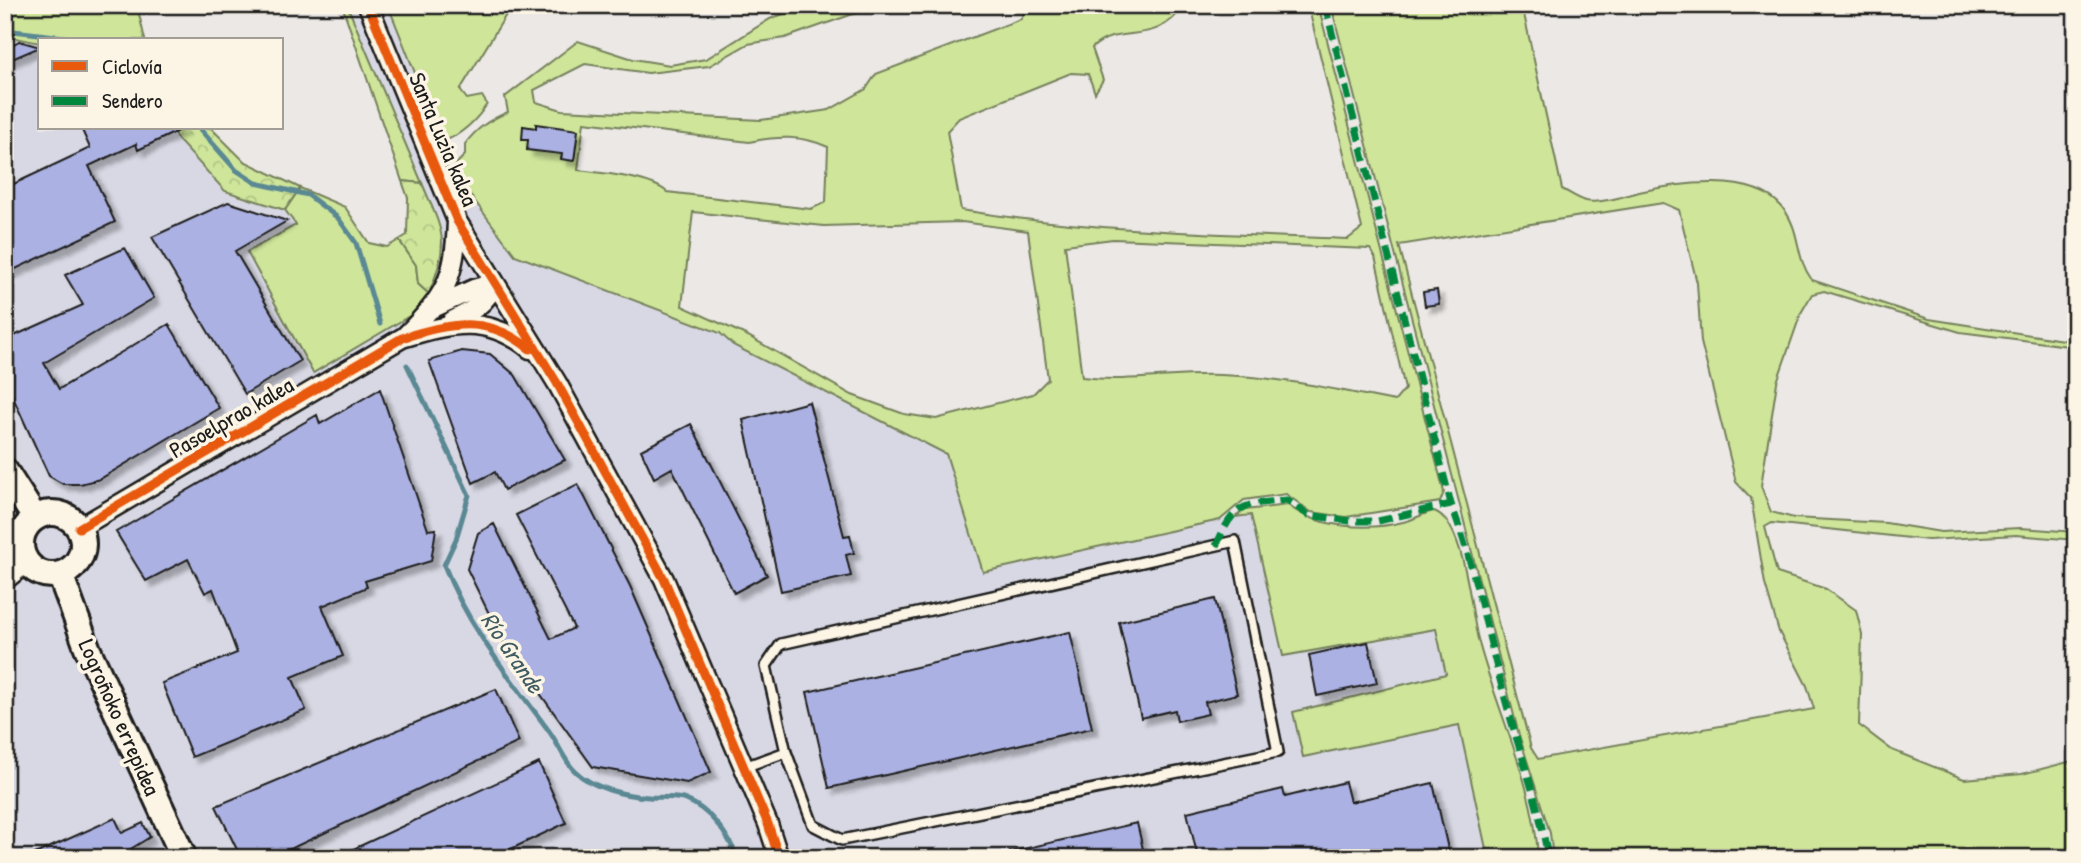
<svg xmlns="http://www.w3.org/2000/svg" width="2081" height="863" font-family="'Patrick Hand',sans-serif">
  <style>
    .built { fill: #d8d8e4 }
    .green { fill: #cee59a; stroke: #75805b; stroke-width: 2; fill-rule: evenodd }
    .forest { fill: url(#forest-crowns); stroke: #75805b; stroke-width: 2 }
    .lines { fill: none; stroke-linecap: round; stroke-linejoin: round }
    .stream { stroke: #5a8893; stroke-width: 5 }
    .building { fill: #abb2e3; stroke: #1c1c1c; stroke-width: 2; filter: url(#shadow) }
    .service-casing { stroke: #1c1c1c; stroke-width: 14 }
    .minor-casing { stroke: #1c1c1c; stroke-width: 23 }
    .secondary-casing { stroke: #1c1c1c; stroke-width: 30 }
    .service { stroke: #fcf5e5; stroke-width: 9 }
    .minor { stroke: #fcf5e5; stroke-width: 18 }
    .secondary { stroke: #fcf5e5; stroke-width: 24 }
    .quiet { stroke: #00873e; stroke-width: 7; stroke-dasharray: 14 7; stroke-linecap: butt }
    .cycleway-casing { stroke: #fcf5e5; stroke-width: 13 }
    .cycleway { stroke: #e8590c; stroke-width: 9 }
    .labels { text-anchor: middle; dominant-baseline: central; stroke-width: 7; stroke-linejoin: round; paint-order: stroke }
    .street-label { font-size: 23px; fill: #1c1c1c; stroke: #fcf5e5 }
    .water-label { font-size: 24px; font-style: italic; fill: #405b61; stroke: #fcf5e5 }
  </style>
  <defs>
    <pattern id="forest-crowns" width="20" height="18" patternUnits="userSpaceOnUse" patternTransform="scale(1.75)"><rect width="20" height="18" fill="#cee59a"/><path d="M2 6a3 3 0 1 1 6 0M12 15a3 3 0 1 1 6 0" fill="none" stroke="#b0c484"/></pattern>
    <filter id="shadow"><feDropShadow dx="6" dy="6" stdDeviation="2" flood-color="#0004"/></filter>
  </defs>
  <rect width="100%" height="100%" fill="#ece8e5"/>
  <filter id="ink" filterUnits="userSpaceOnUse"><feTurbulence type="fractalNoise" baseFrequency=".0143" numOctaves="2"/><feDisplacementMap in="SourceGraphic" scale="14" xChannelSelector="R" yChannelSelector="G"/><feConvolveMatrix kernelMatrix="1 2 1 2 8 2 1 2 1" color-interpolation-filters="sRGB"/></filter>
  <g filter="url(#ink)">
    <path class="built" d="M347,5H388L429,112L468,192L515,255L720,333L733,345L946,454L983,572L1251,514L1283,656L1436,629L1446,674L1294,712L1303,757L1459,725L1488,858H5V36L40,43V128H171L178,140L225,191L285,210L296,225L247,253L429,294L444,254L440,225Z"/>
    <path class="green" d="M5,5H137L145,40H40V43L5,36Z
      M342,5H347L422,183L402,181Z
      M388,5H512L460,90L467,99L482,96L487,104C477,120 461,135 444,141L439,133Z
      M807,5H898L853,14L785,38L748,44L709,66L648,73L585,64L534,90L536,102L562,110L761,120L829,110L866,89L876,74L1021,19L1027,5H1185C1152,50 1122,21 1092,48L1103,80L1095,93L1088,74L1071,73L959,118L947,131L961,210C1089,231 1218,234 1348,239L1362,228L1308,5H1318L1444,492L1440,502L1346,517L1311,512L1286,494L1244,500L1220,520L983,572L946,454L733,345L720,333L515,255L468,192L455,165L465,155V144C477,128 489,120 508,112L505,97L578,41L633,59L670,65L706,59L770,19ZM584,122L749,142C777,136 802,135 828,147L826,202L811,209L667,192C649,177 602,173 578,170ZM693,212L824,226L962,222L1028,231L1048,379L1033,394L936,419L904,414L852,395L748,336L682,306ZM1113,239L1370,249L1375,257L1405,389L1395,401C1337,390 1280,377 1221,375C1173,373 1130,383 1082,377L1065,245Z
      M1331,5H1522L1562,189C1570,193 1578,199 1586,201C1601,204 1624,196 1639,192C1678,183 1753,172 1782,207C1802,231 1794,256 1812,280L1929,319L2076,342V347L1960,332L1824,291L1812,294L1801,313L1777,382L1761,486L1771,512L1794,518L1886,523L1941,532L2020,528L2076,532V540L2016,535L1928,540L1772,523L1765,527L1777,573L1826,589L1856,610L1862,634L1859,725L1892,750L1964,779L2022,774L2076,760V858H1553L1550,833L1519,735ZM1663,203L1679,210L1697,283L1701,342L1736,482L1751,498L1765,584L1779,632L1807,686L1814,709L1538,759L1531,748L1399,245Z
      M300,188L345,207L369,243L387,247L399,240L416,265L418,284L429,294L411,315L313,373L247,252L296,225L285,210Z
      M1288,505C1316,528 1368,531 1403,522C1414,520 1423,513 1434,511C1465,522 1470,609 1478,639C1496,710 1535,785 1538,858H1488L1459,725L1303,757L1293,712L1446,674L1436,629L1283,656L1251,515L1235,517L1245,510Z"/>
    <path class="forest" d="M171,128H211L244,161L300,188L285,210L225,191L178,140Z
      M402,181L422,183C444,235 450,239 429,294L418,284L416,265L399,240L407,235L408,198Z"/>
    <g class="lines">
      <path class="stream" d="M5,30L89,40
        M199,128L236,170L256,183L308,195L338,218L356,243L380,324
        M407,365L469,495L456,539L444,565C468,627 510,678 549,731C558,743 564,761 575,771C592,788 625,796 649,797C660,798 675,796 686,800C709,809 729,835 737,858"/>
    </g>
    <path class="building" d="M19,41L40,47L5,62V49Z
      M536,124L578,130L574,161L561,159L562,154L527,150L528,140H522L523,126L536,128Z
      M81,128H184L138,150L136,144L89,166L115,222L5,274V188L90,148Z
      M228,202L287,221L235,251L300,361L245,394L152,237Z
      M125,248L154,298L44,363L59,389L169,324L219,408L100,479L80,484H63L49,476L5,380V340L83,305L65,275Z
      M1437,290L1439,304L1425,306L1423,292Z
      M462,351L490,354L515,375L565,460L504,490L495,472L473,483L429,361Z
      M380,389L428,530L436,529L431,561L365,581L367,587L322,606L343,656L292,677L306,710L192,757L162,683L237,653L213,589L205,593L188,559L146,581L116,532L317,415L320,424Z
      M809,402L844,536L850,535L854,553L846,555L851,576L781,591L743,420Z
      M691,424L767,575L734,593L672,468L654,478L641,450Z
      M578,484L630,586L711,772L687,783L593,767L503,642L467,569L478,533L494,524L551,639L574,628L516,515Z
      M1215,599L1237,694L1205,702L1208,714L1177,721L1175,710L1141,718L1119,622Z
      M1070,632L1092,728L829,788L807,692Z
      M1368,642L1377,683L1317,696L1309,655Z
      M496,689L519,742L271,858H241L216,806Z
      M539,763L566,823L492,858H334Z
      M1345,782L1350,802L1433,783L1450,858H1198L1187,812L1283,789L1285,797Z
      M115,818L122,833L143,823L150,837L129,850L133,858H26Z
      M1137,823L1145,858H1010V852Z"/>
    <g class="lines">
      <defs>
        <path id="service" d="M744,767L786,752L766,666L781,644L1235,541L1278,752L842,840L813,825L786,752"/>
        <path id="minor" d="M368,5L457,221L557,383L664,579L768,824L779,858
          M433,308L474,289L495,283
          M452,321C472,311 486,304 495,283
          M405,336C446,295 455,279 457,221
          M79,528L402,338C451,323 487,314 530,349
          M5,580L27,562"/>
        <path id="secondary" d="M5,471L35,518
          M21 544a31 31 0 1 1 62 0a31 31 0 1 1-62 0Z
          M60,574L88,650L184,858"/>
      </defs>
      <use href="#service" class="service-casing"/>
      <use href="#minor" class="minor-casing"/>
      <use href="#secondary" class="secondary-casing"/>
      <use href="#service" class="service"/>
      <use href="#minor" class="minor"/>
      <use href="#secondary" class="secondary"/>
      <path class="quiet" d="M1325,5L1451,504C1474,564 1486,629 1503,691C1518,749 1538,798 1548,858
        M1216,546C1235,502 1242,505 1287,500L1308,515L1350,521H1378L1451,504"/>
      <defs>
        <path id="cycleway" d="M368,5L457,221L557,383L664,579L768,824L779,858
          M79,528L402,338C451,323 487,314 530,349"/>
      </defs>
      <use href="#cycleway" class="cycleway-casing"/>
      <use href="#cycleway" class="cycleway"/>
    </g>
  </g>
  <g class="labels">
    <g class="street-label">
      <text transform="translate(444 139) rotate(67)">Santa Luzia kalea</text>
      <text transform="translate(231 417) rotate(-30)">Pasoelprao kalea</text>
      <text transform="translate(120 717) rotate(66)">Logroñoko errepidea</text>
    </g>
    <g class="water-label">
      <text transform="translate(513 652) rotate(56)">Río Grande</text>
    </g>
  </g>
  <rect width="2081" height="863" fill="none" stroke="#fcf5e5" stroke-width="28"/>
  <rect x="14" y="14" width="2053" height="835" fill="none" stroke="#1c1c1c" stroke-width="2.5" filter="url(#ink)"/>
  <rect x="38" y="38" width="245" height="91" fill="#fcf5e5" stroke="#a29e95" stroke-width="2"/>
  <rect x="52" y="61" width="35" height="10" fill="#e8590c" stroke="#a29e95" stroke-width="2"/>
  <text x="102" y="74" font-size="21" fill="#1c1c1c">Ciclovía</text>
  <rect x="52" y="96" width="35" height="10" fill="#00873e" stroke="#a29e95" stroke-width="2"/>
  <text x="102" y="108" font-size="21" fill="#1c1c1c">Sendero</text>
</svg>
